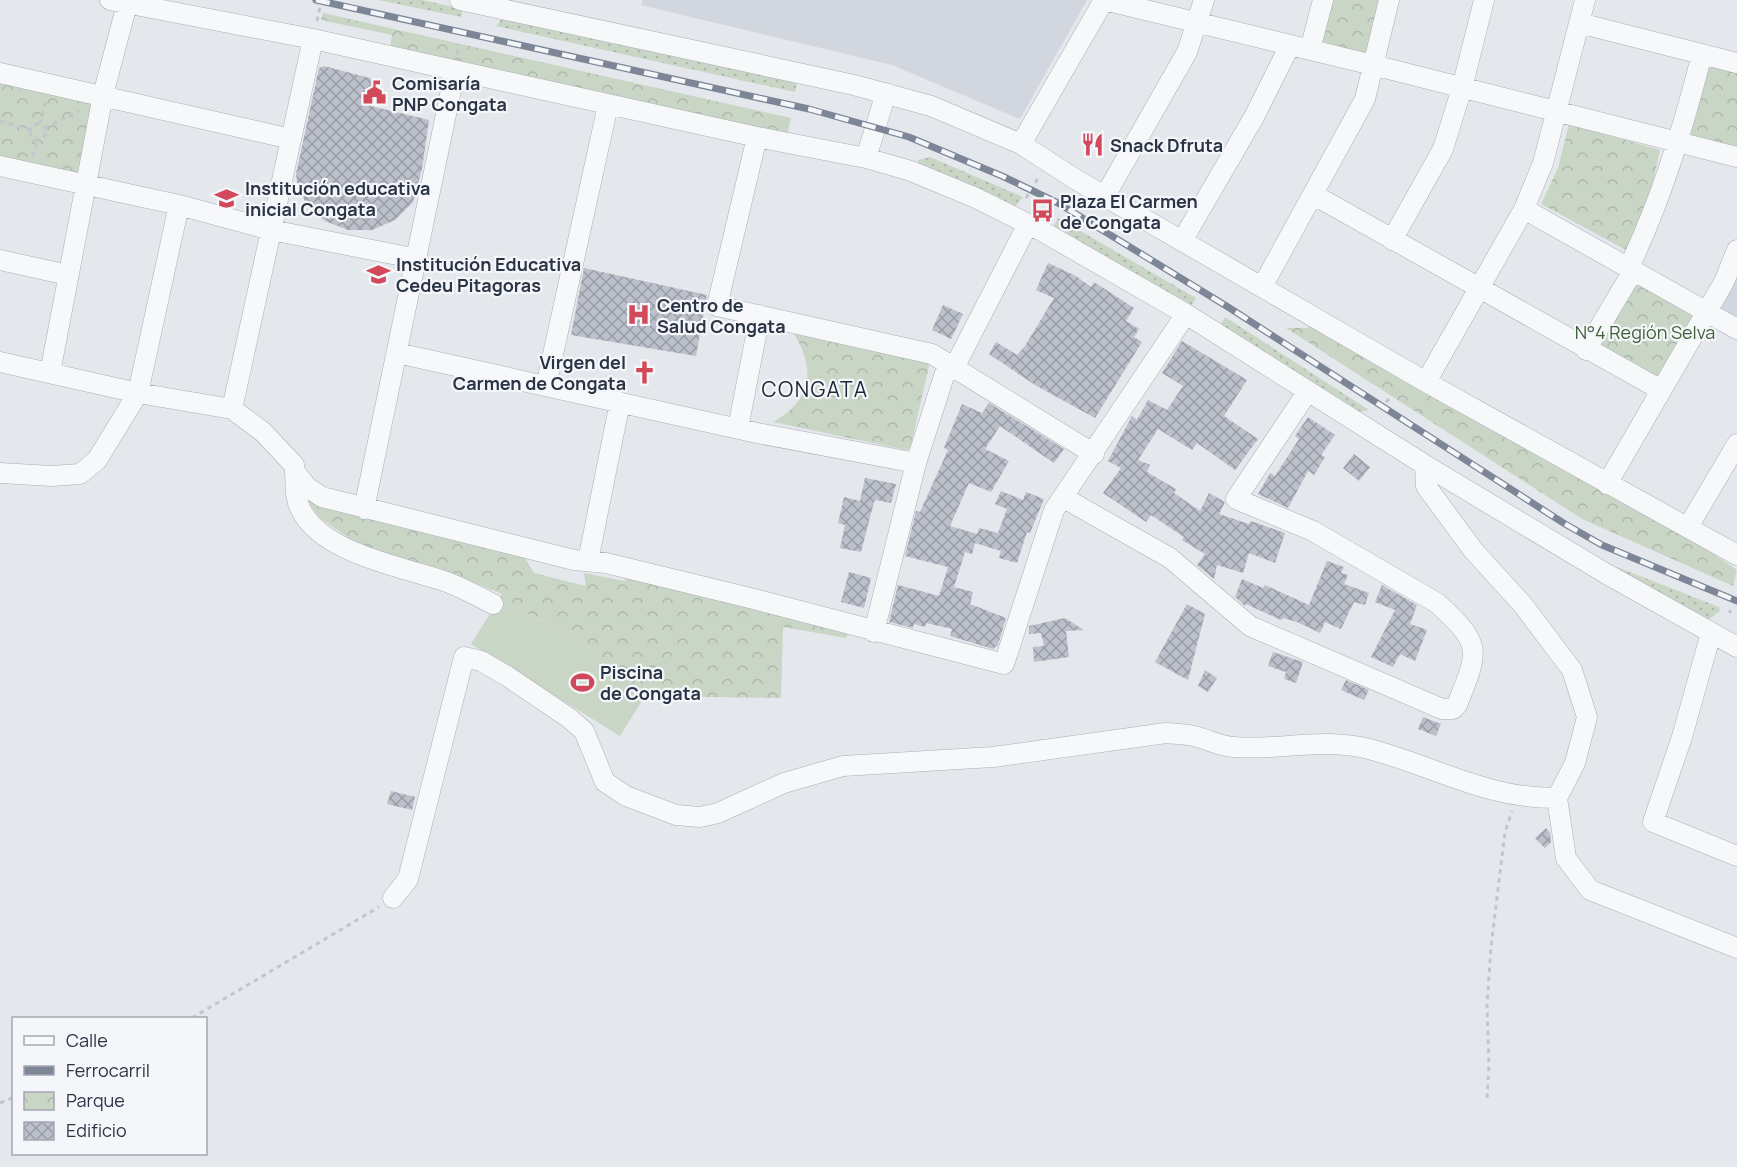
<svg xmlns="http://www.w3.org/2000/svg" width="1737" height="1167" font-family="Manrope,sans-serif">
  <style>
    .built { fill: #d2d6de }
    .grass { fill: url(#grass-dots) }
    .park { fill: url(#park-crowns) }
    .pitch { fill: #c9d6c5 }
    .building { fill: url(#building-cross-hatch) }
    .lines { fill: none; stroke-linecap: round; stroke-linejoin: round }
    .minor-casing { stroke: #a9aeb7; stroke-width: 21 }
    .path { stroke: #c2c5cb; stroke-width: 3; stroke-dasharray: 4.5 4.5; stroke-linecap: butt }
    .minor { stroke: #f7f8fa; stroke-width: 20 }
    .rail-casing { stroke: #7d8696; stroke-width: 7 }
    .rail { stroke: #f4f6f9; stroke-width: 4.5; stroke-dasharray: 14; stroke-linecap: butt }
    .labels { text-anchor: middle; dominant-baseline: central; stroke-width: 4.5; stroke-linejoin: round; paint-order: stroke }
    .poi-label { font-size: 18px; font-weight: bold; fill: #2b3445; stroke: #f4f6f9; text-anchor: start }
    .park-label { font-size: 18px; fill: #3f6138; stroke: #f4f6f9 }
    .quarter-label { font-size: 21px; letter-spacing: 1.5px; fill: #1d2536; stroke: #f4f6f9 }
  </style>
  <defs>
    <pattern id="grass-dots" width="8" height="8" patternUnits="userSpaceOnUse" patternTransform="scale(1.5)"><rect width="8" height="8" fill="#c9d6c5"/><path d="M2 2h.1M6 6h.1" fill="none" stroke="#adb8ab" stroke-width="1.8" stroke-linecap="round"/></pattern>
    <pattern id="park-crowns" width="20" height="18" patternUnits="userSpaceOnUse" patternTransform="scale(1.5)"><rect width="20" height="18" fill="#c9d6c5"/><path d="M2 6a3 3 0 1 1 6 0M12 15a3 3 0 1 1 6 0" fill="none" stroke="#adb8ab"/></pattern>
    <pattern id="building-cross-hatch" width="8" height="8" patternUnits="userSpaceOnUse" patternTransform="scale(1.5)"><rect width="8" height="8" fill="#bbc0ca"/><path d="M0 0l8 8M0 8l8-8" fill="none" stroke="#989da6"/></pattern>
  </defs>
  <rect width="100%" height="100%" fill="#e4e7ec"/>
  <path class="built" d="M643,0H1087L1020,119L892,65L641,5Z
    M1737,274V319L1719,309Z"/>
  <path class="grass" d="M378,0H422L463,9L461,17Z
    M504,16L798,79L795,92L496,26Z
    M930,157L1023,197L1015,207L918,164V160Z
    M1058,218L1196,298L1191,306L1053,228Z
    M1225,317L1369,410L1359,412L1221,324Z
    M1617,567L1719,607L1720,611L1707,621L1616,570Z"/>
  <path class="park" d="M1329,0H1384L1370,55L1319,45Z
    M323,13L791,118L787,135L390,48L392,35L321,20Z
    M1706,60L1737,68V151L1685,138Z
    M0,80L96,99L80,177L0,160Z
    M1569,124L1660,150L1651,191L1626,250L1541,204L1558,168Z
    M1634,280L1697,314L1658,383L1593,349Z
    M1313,324L1694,541L1737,570L1733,586L1582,519L1286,328H1307Z
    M794,334L927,363L929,366L910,449L906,450L773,422C811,401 817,371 794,334Z
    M304,497L525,558L534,573L586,586L584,573L625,581L627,574L781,613L848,634L846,638L783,627L781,698L645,696C603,650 555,624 498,601L502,594L438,568L366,550L320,518Z"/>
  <path class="pitch" d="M498,601C555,624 603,650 645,696L620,736L471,644Z"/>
  <path class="building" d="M324,66L377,80L371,106L429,120L422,169L413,202L395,220L372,230H348L325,221L306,204L297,182L296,174L319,68Z
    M1048,263L1076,276L1091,287L1094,282L1134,308L1126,321L1139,329L1134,337L1142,342L1095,418L1035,385L989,354L996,342L1017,355L1025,346L1054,298L1036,290Z
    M584,268L707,295L696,356L571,335Z
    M943,305L963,314L951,339L932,330Z
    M1182,341L1247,380L1224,416L1258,439L1235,470L1197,443L1192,450L1158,429L1138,460L1150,465L1147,472L1176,489L1174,493L1200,511L1209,493L1225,502L1219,514L1249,524L1251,521L1285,533L1275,563L1249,553L1243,573L1217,565L1214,579L1197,565L1205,554L1182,540L1184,537L1151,515L1146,522L1103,493L1121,468L1108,461L1132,416L1137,420L1148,400L1167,410L1183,386L1162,373Z
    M989,403L1064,449L1054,463L1000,426L985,449L1009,461L991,492L969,483L950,526L977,534L979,528L998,533L1007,509L995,504L1001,491L1023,500L1026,492L1044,499L1030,533L1027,532L1017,563L999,558L1001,551L975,543L972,554L965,552L954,587L973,592L970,604L1006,618L998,645L993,649L950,636L952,629L926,623L925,627L914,624L913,628L889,622L898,585L939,596L948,567L905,556L916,511L920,512L948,450L944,448L962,404L982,413Z
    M1308,417L1335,435L1321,455L1325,457L1314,475L1308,471L1288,508L1258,494L1270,473L1275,476L1299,439L1295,436Z
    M1354,454L1370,467L1359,481L1343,468Z
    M865,478L896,484L891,503L876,500L874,502L861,552L840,548L845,525L838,523L844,497L860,501Z
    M1327,561L1344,567L1341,573L1348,575L1344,584L1369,593L1365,605L1354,602L1341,629L1325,622L1320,633L1297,622L1283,618L1281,620L1246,604L1245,606L1235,597L1242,579L1263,588L1265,585L1309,605Z
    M849,572L871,578L864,608L841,602Z
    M1382,585L1417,605L1410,624L1427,630L1415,661L1400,654L1393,667L1371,657L1395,610L1375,602Z
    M1187,604L1205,614L1188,680L1155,662Z
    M1065,618L1084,630L1066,631L1069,657L1034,662L1033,647L1044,646L1041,633L1029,634V626Z
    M1273,652L1303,662L1296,683L1284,679L1286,672L1268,666Z
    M1205,670L1217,678L1208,692L1198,686Z
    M1346,680L1369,690L1364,700L1341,690Z
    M1423,717L1441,724L1436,736L1418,729Z
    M391,791L415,797L412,810L387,804Z
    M1546,828L1550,833L1551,842L1545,848L1535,838Z"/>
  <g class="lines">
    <defs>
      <path id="minor" d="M110,0L313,39L757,137L866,158L911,171L976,198L1040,230L1186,314L1425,465L1605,573L1737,647
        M460,0L854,85L931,106L1021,144L1075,179L1426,382L1737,555
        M1104,0L1373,65L1737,157
        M1579,23L1737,63
        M1310,50L1323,0
        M0,73L291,139
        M757,137L717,306L932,354L1094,454
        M1021,144L1104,0
        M866,158L886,93
        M0,166L179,205L271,230L418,259
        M1314,195L1661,390
        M1105,196L1187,52L1204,0
        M1524,209L1737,329
        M1392,240L1443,149L1462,88L1484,0
        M1182,241L1254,117L1290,45
        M0,260L68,275
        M1262,287L1365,99L1389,0
        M1586,350L1630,276L1629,267C1662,198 1683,128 1702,54
        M397,353L757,433L916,463
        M0,362L138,393L232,409L263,432L294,465C297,480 293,495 301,510C322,552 397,566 438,579C458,585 475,595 493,604
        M50,373L103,95L127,4
        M1426,382L1524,209L1543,163L1585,0
        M546,386L608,105
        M232,409L313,39
        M738,428L760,315
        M1425,465L1426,486L1473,550L1523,605L1572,670L1587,717L1575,763L1557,798L1566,858L1590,890L1737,948
        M295,472L307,487L322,497L574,560L606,563L750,598L1004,664L1054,510L1186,314
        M0,473L52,476L80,474L97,460L138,393L179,205
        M1607,484L1724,282L1737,250
        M1064,498L1170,558L1250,626L1442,709H1453L1457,705C1479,650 1483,645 1437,603L1313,531L1236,499L1308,391
        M364,509L455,71
        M1688,527L1737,444
        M588,561L620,402
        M874,632L916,463L945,373L955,366L1028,224
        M1711,633L1682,737L1653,822L1737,856
        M393,898L408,879L464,657L481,661L507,676L569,718L584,731L605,782L626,796L676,815L700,817L718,813L784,783L843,766L993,757L1166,733C1175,734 1185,734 1194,736C1207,739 1218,746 1233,747C1280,751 1321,737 1369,749C1434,766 1487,799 1557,798"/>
    </defs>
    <use href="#minor" class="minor-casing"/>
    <path class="path" d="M317,21L320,7
      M457,54L459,44
      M0,121L31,130
      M40,124L46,100
      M30 132a8 8 0 1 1 16 0a8 8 0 1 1-16 0Z
      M45,128L80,110
      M33,156L37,140
      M1026,198L1038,178
      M1386,402L1392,396
      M1729,613L1731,610
      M192,1018L379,907
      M1487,1098L1489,1064L1487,1006L1491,947L1505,832L1512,811
      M0,1103L14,1097"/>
    <use href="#minor" class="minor"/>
    <defs>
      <path id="rail" d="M316,0L809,109L909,137L1002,176L1058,203L1228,307L1565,524L1602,545L1737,601"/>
    </defs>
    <use href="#rail" class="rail-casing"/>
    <use href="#rail" class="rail"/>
  </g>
  <defs>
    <symbol id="civic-bare" viewBox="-9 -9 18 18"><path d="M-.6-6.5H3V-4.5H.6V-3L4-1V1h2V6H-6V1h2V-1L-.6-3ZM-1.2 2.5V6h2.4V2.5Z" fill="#d1495b" stroke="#f4f6f9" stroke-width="2.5" paint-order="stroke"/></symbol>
    <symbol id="restaurant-bare" viewBox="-9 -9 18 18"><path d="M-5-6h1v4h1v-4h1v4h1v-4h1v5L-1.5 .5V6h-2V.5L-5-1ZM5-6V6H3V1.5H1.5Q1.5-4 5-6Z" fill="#d1495b" stroke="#f4f6f9" stroke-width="2.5" paint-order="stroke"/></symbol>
    <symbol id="school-bare" viewBox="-9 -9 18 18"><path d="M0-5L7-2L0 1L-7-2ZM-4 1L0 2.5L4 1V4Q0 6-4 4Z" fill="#d1495b" stroke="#f4f6f9" stroke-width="2.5" paint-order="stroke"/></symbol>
    <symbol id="bus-bare" viewBox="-9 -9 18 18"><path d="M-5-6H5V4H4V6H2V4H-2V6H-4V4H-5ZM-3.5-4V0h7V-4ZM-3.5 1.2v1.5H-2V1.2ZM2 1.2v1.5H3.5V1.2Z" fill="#d1495b" stroke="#f4f6f9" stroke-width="2.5" paint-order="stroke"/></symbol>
    <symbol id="hospital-bare" viewBox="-9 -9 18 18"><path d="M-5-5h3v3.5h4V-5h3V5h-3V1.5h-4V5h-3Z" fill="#d1495b" stroke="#f4f6f9" stroke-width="2.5" paint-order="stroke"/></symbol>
    <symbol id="church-bare" viewBox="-9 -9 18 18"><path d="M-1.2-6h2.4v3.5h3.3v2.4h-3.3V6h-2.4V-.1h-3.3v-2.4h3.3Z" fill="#d1495b" stroke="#f4f6f9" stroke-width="2.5" paint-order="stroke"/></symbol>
    <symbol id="stadium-bare" viewBox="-9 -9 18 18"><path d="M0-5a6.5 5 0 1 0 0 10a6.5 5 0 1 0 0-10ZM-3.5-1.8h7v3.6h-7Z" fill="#d1495b" stroke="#f4f6f9" stroke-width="2.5" paint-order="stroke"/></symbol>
  </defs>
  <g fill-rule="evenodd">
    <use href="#civic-bare" x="358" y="76" width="33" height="33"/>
    <use href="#restaurant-bare" x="1076" y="128" width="33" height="33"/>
    <use href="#school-bare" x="210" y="182" width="33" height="33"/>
    <use href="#bus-bare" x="1026" y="194" width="33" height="33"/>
    <use href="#school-bare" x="362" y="258" width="33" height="33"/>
    <use href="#hospital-bare" x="622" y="298" width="33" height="33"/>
    <use href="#church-bare" x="628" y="356" width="33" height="33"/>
    <use href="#stadium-bare" x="566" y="666" width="33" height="33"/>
  </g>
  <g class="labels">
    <g class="poi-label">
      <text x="392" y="83">Comisaría<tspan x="392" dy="21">PNP Congata</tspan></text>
      <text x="1110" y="145">Snack Dfruta</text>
      <text x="245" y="188">Institución educativa<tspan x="245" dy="21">inicial Congata</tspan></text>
      <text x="1060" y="201">Plaza El Carmen<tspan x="1060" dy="21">de Congata</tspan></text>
      <text x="396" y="264">Institución Educativa<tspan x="396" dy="21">Cedeu Pitagoras</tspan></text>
      <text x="657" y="305">Centro de<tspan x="657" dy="21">Salud Congata</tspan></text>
      <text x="626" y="362" text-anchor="end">Virgen del<tspan x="626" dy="21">Carmen de Congata</tspan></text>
      <text x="600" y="672">Piscina<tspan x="600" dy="21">de Congata</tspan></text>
    </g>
    <g class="park-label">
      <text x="1645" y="332">N°4 Región Selva</text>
    </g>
    <g class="quarter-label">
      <text x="815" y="389">CONGATA</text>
    </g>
  </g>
  <rect x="12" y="1017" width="195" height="138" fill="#f4f6f9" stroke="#a4a8b1" stroke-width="1.5"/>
  <rect x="24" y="1036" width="30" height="9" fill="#f7f8fa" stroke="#a4a8b1" stroke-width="1.5"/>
  <text x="66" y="1047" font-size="18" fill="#2b3445">Calle</text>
  <rect x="24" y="1066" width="30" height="9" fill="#7d8696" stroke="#a4a8b1" stroke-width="1.5"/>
  <text x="66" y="1077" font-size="18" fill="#2b3445">Ferrocarril</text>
  <rect x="24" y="1092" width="30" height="18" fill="url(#park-crowns)" stroke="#a4a8b1" stroke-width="1.5"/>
  <text x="66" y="1107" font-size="18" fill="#2b3445">Parque</text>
  <rect x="24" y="1122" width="30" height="18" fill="url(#building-cross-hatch)" stroke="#a4a8b1" stroke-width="1.5"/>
  <text x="66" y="1137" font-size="18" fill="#2b3445">Edificio</text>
</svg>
